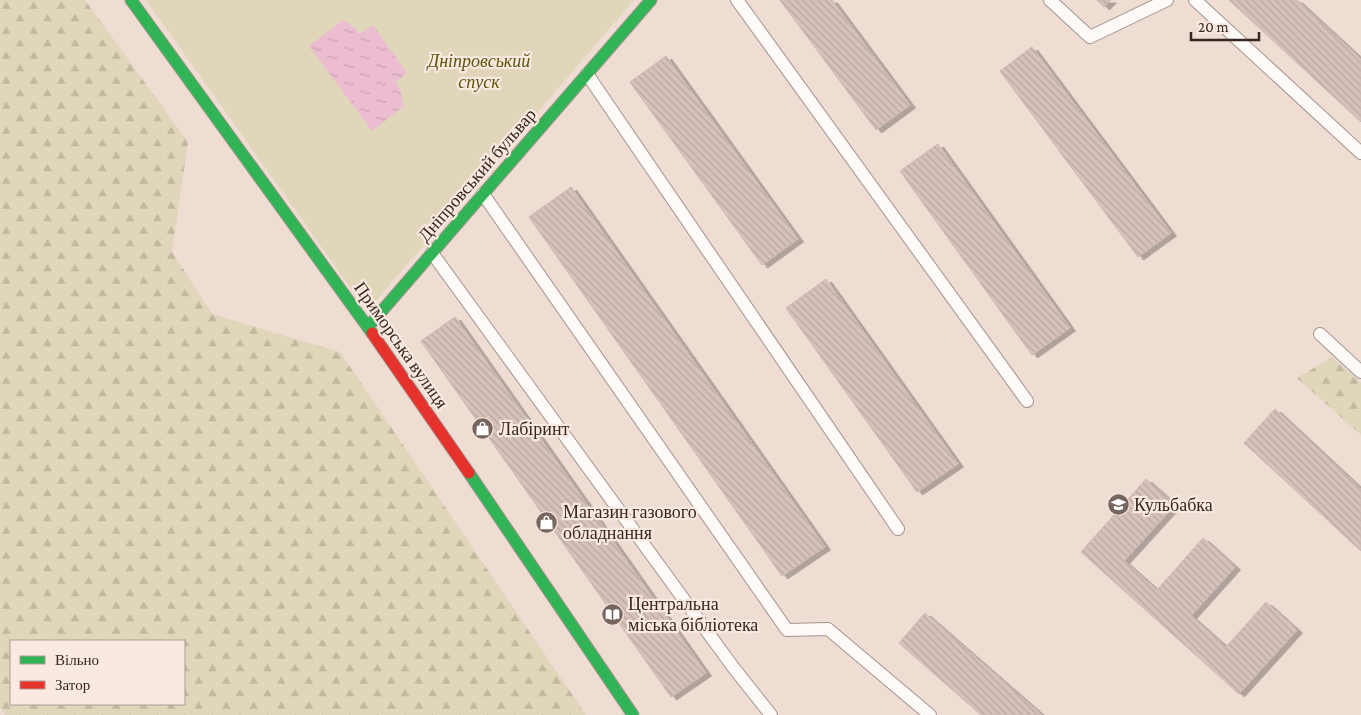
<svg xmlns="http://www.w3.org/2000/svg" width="1361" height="715" font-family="'Crimson Pro',serif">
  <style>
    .forest { fill: url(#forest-firs); fill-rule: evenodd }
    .park { fill: #e0d6ba; fill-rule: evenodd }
    .water { fill: url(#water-ripples) }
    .building { fill: url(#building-back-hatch); stroke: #cab9b2; filter: url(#shadow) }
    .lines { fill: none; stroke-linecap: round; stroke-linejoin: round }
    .lane-casing { stroke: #a3948d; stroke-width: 14 }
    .fast-casing { stroke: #a3948d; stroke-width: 13 }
    .jam-casing { stroke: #a3948d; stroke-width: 13 }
    .lane { stroke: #fdfaf8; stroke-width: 12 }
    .fast { stroke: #30b455; stroke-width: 11 }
    .jam { stroke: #e5322d; stroke-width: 11 }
    .labels { text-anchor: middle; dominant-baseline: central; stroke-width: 4.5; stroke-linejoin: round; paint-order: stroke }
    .park-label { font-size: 18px; font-style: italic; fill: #5b560d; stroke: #fbe9e1 }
    .street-label { font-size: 18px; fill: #372720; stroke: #fbe9e1 }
    .poi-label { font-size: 18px; fill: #372720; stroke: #fbe9e1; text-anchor: start }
  </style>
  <defs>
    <pattern id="forest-firs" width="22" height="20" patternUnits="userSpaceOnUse" patternTransform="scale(1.25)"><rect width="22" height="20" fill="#e0d6ba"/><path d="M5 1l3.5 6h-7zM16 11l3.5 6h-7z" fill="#c1b8a0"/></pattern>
    <pattern id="water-ripples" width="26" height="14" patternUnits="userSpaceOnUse" patternTransform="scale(1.25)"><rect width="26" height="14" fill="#ecbcd0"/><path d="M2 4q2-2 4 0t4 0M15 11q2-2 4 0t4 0" fill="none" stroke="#cba2b2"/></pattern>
    <pattern id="building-back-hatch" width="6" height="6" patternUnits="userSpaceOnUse" patternTransform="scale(1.25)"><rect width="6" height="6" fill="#d7c2ba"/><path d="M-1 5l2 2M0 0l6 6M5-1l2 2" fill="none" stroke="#b9a7a0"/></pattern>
    <filter id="shadow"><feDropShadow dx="5.5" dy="3" stdDeviation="0" flood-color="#0004"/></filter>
  </defs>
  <rect width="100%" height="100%" fill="#efdcd3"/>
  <path class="forest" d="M0,0H85L188,142L172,252L212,314L340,352L586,715H5L0,707ZM184,641V704H11V641Z
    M1332,357L1361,383V435L1297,378Z"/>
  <path class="park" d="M146,0H634L367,311ZM373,25L395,82L309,46L354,27L360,35Z"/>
  <path class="water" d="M343,20L354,27L360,34L373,25L407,73L395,82L400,89L404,106L372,131L309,46Z"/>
  <path class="building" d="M780,0H832L910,105L876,130Z
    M1097,0H1111L1104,7Z
    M1229,0H1297L1361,59V122Z
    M1032,47L1171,233L1138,257L1000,71Z
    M666,56L798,239L762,265L630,82Z
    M938,144L1070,328L1032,355L900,171Z
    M571,187L825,547L782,576L529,217Z
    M826,279L958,464L917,492L786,308Z
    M455,317L706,673L671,697L421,341Z
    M1275,409L1361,489V551L1244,443Z
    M1146,479L1175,505L1124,561L1157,590L1203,538L1235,567L1191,616L1226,647L1266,602L1297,630L1239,694L1081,552Z
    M925,613L1042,715H981L899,643Z"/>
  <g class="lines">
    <defs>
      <path id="lane" d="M737,0L1027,401
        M1050,0L1090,37L1167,0
        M1195,0L1361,153
        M587,74L898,529
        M483,194L787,630L828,629L930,715
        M432,253L733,667L771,715
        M1320,334L1361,372"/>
      <path id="fast" d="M131,0L372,333
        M368,327L651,0
        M469,473L633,715"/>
      <path id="jam" d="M372,333L469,473"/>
    </defs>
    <use href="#lane" class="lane-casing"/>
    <use href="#fast" class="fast-casing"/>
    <use href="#jam" class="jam-casing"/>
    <use href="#lane" class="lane"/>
    <use href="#fast" class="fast"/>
    <use href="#jam" class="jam"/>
  </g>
  <defs>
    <symbol id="shop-disc" viewBox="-11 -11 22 22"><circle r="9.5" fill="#77665f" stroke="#fbe9e1"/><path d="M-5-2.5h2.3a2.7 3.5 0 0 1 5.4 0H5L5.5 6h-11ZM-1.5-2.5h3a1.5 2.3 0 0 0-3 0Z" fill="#fff"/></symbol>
    <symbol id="school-disc" viewBox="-11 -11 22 22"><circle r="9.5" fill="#77665f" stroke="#fbe9e1"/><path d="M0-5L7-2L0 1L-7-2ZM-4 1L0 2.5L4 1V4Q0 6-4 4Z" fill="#fff"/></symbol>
    <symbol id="library-disc" viewBox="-11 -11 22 22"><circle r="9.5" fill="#77665f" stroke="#fbe9e1"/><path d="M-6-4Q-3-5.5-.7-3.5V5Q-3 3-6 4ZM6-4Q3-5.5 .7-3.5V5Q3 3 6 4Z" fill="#fff"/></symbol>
  </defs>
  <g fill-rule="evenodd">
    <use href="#shop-disc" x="470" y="416" width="25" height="25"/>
    <use href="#school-disc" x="1106" y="492" width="25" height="25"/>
    <use href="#shop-disc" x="534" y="510" width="25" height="25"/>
    <use href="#library-disc" x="600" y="602" width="25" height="25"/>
  </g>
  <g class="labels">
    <g class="park-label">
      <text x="479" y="61">Дніпровський<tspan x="479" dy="21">спуск</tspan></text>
    </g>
    <g class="street-label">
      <text transform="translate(477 175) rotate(-49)">Дніпровський бульвар</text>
      <text transform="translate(401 345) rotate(55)">Приморська вулиця</text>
    </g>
    <g class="poi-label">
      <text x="499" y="429">Лабіринт</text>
      <text x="1134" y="505">Кульбабка</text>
      <text x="563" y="512">Магазин газового<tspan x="563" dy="21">обладнання</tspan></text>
      <text x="628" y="604">Центральна<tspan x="628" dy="21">міська бібліотека</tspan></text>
    </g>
  </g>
  <rect x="10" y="640" width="175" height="65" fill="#fbe9e1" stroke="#ad9b94"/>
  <rect x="20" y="656" width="25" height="8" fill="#30b455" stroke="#ad9b94"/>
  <text x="55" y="665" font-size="15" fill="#372720">Вільно</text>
  <rect x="20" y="681" width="25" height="8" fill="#e5322d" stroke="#ad9b94"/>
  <text x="55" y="690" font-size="15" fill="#372720">Затор</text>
  <path d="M1191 32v8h68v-8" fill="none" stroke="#372720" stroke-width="2.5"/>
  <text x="1198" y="32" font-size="15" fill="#372720" stroke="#fbe9e1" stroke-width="4" paint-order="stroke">20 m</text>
</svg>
